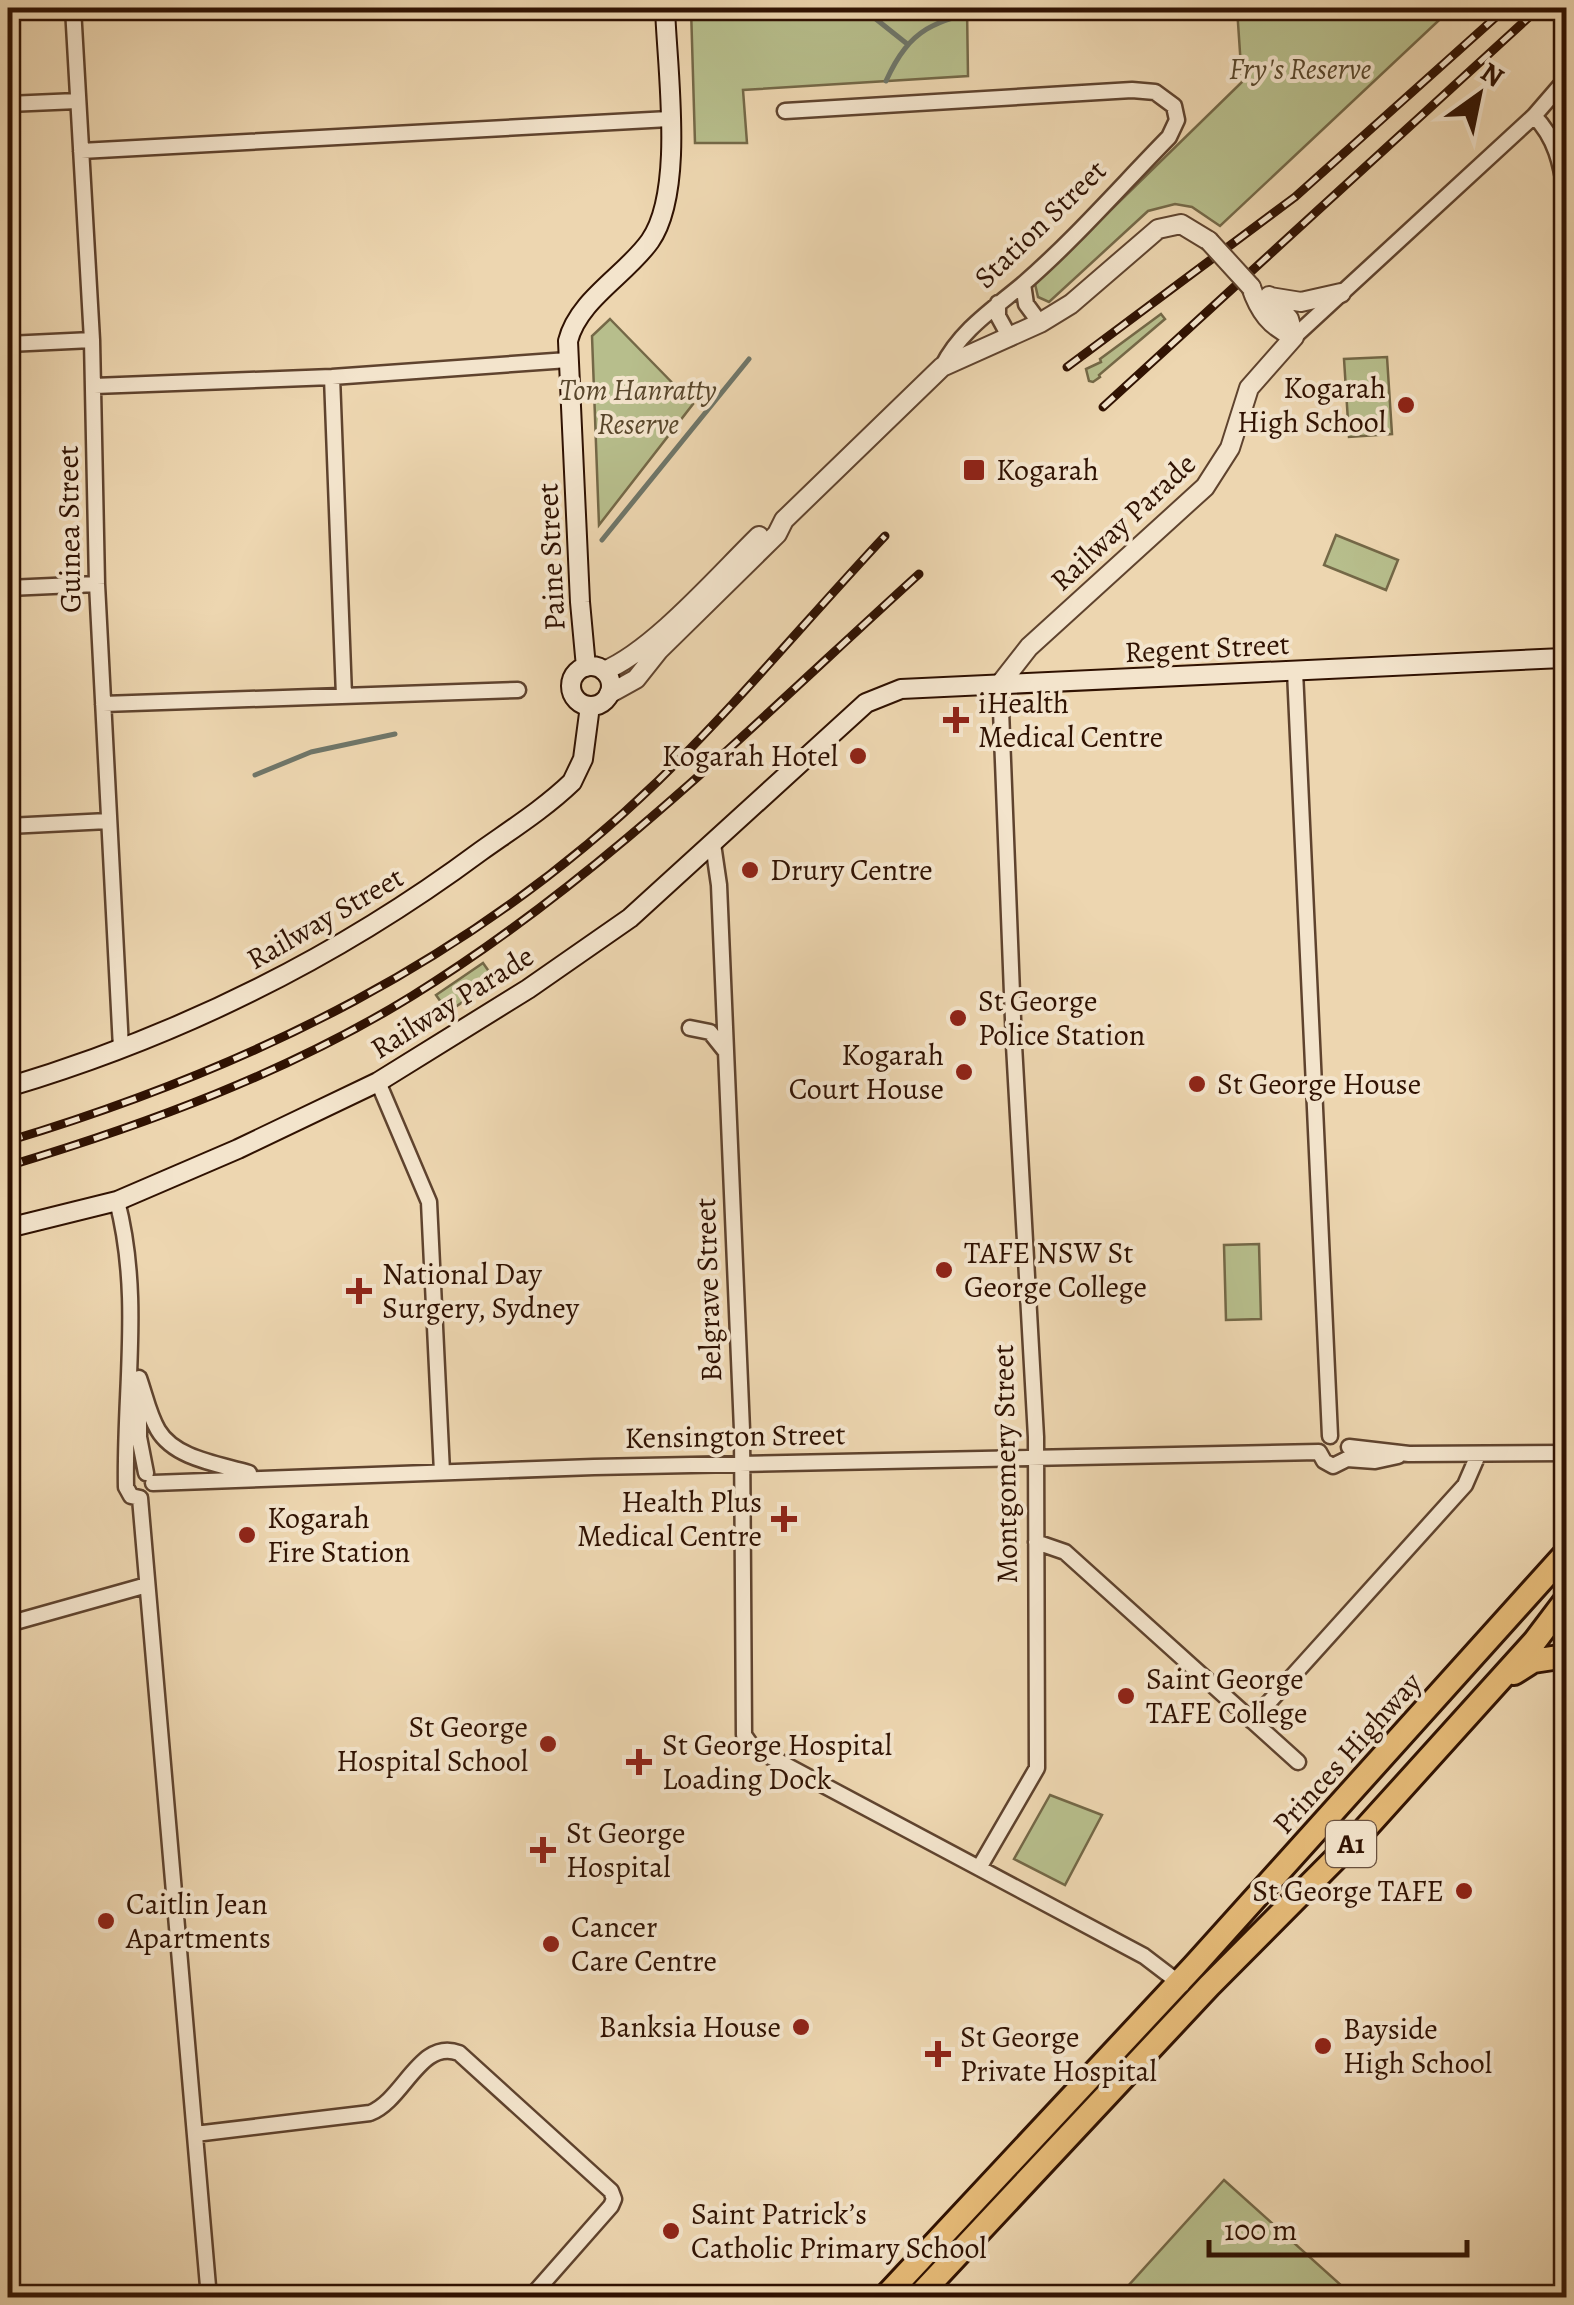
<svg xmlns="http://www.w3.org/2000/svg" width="1574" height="2305" font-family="Alegreya,serif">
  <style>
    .green { fill: #b7be8c; stroke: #746847; stroke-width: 2.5 }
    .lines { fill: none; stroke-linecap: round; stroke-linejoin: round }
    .stream { stroke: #6f7669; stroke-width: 5 }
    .minor-casing { stroke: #5f432e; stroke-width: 19 }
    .tertiary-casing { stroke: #5f432e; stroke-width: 22 }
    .secondary-casing { stroke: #301202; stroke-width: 22 }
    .trunk-casing { stroke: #301202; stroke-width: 28 }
    .minor { stroke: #f3e4cc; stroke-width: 14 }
    .tertiary { stroke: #f3e4cc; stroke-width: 18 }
    .secondary { stroke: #f3e4cc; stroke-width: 18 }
    .trunk { stroke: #e6bb78; stroke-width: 22 }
    .rail-casing { stroke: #301202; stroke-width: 9 }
    .rail { stroke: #f3e4cc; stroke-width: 5; stroke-dasharray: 15; stroke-linecap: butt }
    .tertiary-bridge-casing { stroke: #5f432e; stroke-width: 22; stroke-linecap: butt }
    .tertiary-bridge { stroke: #f3e4cc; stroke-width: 18 }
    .poi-dot { fill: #8f2418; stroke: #f3e4cc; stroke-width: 4 }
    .labels { text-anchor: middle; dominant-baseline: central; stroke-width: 8; stroke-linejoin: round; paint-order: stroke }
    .shield { fill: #f3e4cc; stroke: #6a513f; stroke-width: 2.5 }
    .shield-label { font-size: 28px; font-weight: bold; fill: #301202 }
    .park-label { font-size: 30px; font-style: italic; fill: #58462b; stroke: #f3e4cc }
    .street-label { font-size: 30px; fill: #301202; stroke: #f3e4cc }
    .poi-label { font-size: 30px; fill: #301202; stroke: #f3e4cc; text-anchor: start }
  </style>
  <rect width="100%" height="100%" fill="#edd6b0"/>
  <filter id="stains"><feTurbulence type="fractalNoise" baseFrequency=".002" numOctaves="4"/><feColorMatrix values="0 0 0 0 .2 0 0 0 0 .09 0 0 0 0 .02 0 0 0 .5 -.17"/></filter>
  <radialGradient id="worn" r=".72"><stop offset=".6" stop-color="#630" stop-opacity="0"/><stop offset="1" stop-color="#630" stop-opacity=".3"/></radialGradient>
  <path class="green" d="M691,8H967L968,76L743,90L747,143H695Z
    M1237,8H1452L1220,226L1192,207L1175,204L1148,211L1049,302L1038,297L1035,284L1242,82Z
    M1161,314L1165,319L1099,375L1100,377L1093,382L1089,381L1086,369L1101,362L1100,359Z
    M610,319L693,404L599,525L592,336Z
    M1387,357L1392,434L1349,437L1344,359Z
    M1336,535L1398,560L1386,590L1324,565Z
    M483,963L495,980L448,1012L436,995Z
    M1259,1244L1261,1319L1226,1320L1224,1245Z
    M1050,1795L1102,1815L1065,1885L1014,1859Z
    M1224,2180L1353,2296L1352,2297H1118Z"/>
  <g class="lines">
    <path class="stream" d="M862,8L906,43
      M886,81C911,26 936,21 992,8
      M602,540L749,359
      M255,775L311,752L395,734"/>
    <defs>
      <path id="minor" d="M73,8L92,340L97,584L121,1048
        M8,104L77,101
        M785,111L1132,90L1155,92L1174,106L1177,120L1169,137C1121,186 1074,240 1022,285C992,310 960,331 942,367
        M1534,116C1556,138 1561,164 1566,195
        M81,151L669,119
        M1023,284L1026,304L1040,323
        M998,303V316L1010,338
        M1294,337L1534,116L1566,79
        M8,344L92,340
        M332,377L344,696
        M94,386L332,377L568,360
        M8,588L97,584
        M1295,671L1330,1436
        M103,704L518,690
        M8,826L108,821
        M713,844L719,885L742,1430L744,1735L751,1745L765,1754L1144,1956L1182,1985
        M690,1028L710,1032L726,1052
        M378,1082L429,1202L442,1472
        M117,1201C142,1296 124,1390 126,1487L131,1496L140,1498
        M139,1378C145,1395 149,1415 158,1430C175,1459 220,1464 249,1473
        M139,1390V1437L146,1473
        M1349,1447L1409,1454L1566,1453
        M1319,1452L1324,1461L1333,1466L1347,1459L1375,1461L1398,1456
        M153,1483L594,1467L1319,1452
        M140,1498L209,2298
        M1036,1542L1065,1552L1298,1762
        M8,1624L147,1585
        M1252,1721L1465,1485L1478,1455
        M979,1868L1037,1768L1036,1437L1014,1045L1000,684
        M195,2134L370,2113C404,2100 420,2038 459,2053L611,2191L614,2199L611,2206L530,2298"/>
      <path id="tertiary" d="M1251,287C1259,311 1270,326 1294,337
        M1269,296L1289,319L1294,337
        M1270,297L1301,302L1341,293
        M604,671C653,651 719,575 759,536
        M1000,684L1029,647L1205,487L1230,448L1249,388L1294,337
        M609,694L636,679L659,650L777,534L784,520L942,367L1040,323L1071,304L1158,229L1181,224L1209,241"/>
      <path id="secondary" d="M571 686a20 20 0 1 1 40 0a20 20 0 1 1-40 0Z
        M586,667L580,602L568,341C578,300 626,275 650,241C685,191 667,70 665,8
        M8,1087C179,1036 337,958 481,851C512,829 545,808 572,782L583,759L590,706
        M8,1228L117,1201L238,1149L378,1082L528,989L630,918L866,703L901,689L1563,658"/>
      <path id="trunk" d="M1514,1673L1533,1661L1566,1656
        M884,2298L1194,1966L1566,1553
        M917,2298L1209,1986L1365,1829L1535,1641L1566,1600"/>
    </defs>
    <use href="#minor" class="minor-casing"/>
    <use href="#tertiary" class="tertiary-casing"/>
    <use href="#secondary" class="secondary-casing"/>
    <use href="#trunk" class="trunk-casing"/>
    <use href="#minor" class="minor"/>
    <use href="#tertiary" class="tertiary"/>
    <use href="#secondary" class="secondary"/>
    <use href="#trunk" class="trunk"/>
    <defs>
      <path id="rail" d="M1067,367L1295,197L1506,8
        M1103,407L1539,8
        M8,1141C251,1068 473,960 658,781C737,704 809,617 885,536
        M8,1166C147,1124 287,1073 412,996C600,880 757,721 919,574"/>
    </defs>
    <use href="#rail" class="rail-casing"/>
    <use href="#rail" class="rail"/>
    <defs>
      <path id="tertiary-bridge" d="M1209,241L1251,287"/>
    </defs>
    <use href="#tertiary-bridge" class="tertiary-bridge-casing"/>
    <use href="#tertiary-bridge" class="tertiary-bridge"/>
  </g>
  <g class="poi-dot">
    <circle cx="1406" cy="405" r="10"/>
    <rect x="962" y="458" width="24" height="24" rx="5"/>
    <path d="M951 705h10v10h10v10h-10v10h-10v-10h-10v-10h10z"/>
    <circle cx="858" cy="756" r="10"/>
    <circle cx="750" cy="870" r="10"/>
    <circle cx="958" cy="1018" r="10"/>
    <circle cx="964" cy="1072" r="10"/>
    <circle cx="1197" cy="1084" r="10"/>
    <circle cx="944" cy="1270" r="10"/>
    <path d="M354 1276h10v10h10v10h-10v10h-10v-10h-10v-10h10z"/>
    <path d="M779 1504h10v10h10v10h-10v10h-10v-10h-10v-10h10z"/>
    <circle cx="247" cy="1535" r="10"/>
    <circle cx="1126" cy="1696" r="10"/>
    <circle cx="548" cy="1744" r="10"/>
    <path d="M634 1747h10v10h10v10h-10v10h-10v-10h-10v-10h10z"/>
    <path d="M538 1835h10v10h10v10h-10v10h-10v-10h-10v-10h10z"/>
    <circle cx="1464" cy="1891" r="10"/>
    <circle cx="106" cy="1921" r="10"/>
    <circle cx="551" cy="1944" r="10"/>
    <circle cx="801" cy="2027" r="10"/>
    <circle cx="1323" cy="2046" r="10"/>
    <path d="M933 2039h10v10h10v10h-10v10h-10v-10h-10v-10h10z"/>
    <circle cx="671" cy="2231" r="10"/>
  </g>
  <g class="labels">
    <rect class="shield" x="1326" y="1821" width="50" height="46" rx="8"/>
    <g class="shield-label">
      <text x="1351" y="1844">A1</text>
    </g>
    <g class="park-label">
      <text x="1300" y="69">Fry's Reserve</text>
      <text x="638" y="390">Tom Hanratty<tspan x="638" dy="34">Reserve</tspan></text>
    </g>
    <g class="street-label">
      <text transform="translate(1040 224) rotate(-44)">Station Street</text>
      <text transform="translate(1123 522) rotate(-43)">Railway Parade</text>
      <text transform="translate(69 529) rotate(-91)">Guinea Street</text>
      <text transform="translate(551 557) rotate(-93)">Paine Street</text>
      <text transform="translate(1207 648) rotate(-3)">Regent Street</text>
      <text transform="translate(325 918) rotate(-30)">Railway Street</text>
      <text transform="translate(452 1002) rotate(-32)">Railway Parade</text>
      <text transform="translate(708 1290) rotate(-92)">Belgrave Street</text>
      <text transform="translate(735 1436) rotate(-1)">Kensington Street</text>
      <text transform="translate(1005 1464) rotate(-91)">Montgomery Street</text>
      <text transform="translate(1347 1753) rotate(-48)">Princes Highway</text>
    </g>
    <g class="poi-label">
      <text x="1386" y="388" text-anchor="end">Kogarah<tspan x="1386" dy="34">High School</tspan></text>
      <text x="996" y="470">Kogarah</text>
      <text x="978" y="703">iHealth<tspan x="978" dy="34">Medical Centre</tspan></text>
      <text x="838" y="756" text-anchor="end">Kogarah Hotel</text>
      <text x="770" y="870">Drury Centre</text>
      <text x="978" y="1001">St George<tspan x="978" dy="34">Police Station</tspan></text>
      <text x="944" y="1055" text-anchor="end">Kogarah<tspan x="944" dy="34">Court House</tspan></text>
      <text x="1217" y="1084">St George House</text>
      <text x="964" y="1253">TAFE NSW St<tspan x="964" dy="34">George College</tspan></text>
      <text x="382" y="1274">National Day<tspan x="382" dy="34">Surgery, Sydney</tspan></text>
      <text x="762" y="1502" text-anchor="end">Health Plus<tspan x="762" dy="34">Medical Centre</tspan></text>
      <text x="267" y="1518">Kogarah<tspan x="267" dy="34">Fire Station</tspan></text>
      <text x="1146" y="1679">Saint George<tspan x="1146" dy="34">TAFE College</tspan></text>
      <text x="528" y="1727" text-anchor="end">St George<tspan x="528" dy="34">Hospital School</tspan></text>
      <text x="662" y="1745">St George Hospital<tspan x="662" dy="34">Loading Dock</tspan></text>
      <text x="566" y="1833">St George<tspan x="566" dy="34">Hospital</tspan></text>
      <text x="1444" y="1891" text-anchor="end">St George TAFE</text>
      <text x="126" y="1904">Caitlin Jean<tspan x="126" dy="34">Apartments</tspan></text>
      <text x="571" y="1927">Cancer<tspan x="571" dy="34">Care Centre</tspan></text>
      <text x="781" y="2027" text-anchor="end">Banksia House</text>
      <text x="1343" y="2029">Bayside<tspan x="1343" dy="34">High School</tspan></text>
      <text x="960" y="2037">St George<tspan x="960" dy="34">Private Hospital</tspan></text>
      <text x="691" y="2214">Saint Patrick’s<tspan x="691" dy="34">Catholic Primary School</tspan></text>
    </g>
  </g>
  <rect width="1574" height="2305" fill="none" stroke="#edd6b0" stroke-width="40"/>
  <rect x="10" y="10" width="1554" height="2285" fill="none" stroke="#301202" stroke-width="5"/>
  <rect x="20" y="20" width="1534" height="2265" fill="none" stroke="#301202" stroke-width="2.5"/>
  <g transform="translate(1479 95) rotate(33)" stroke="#f3e4cc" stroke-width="8" paint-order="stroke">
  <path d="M0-8L18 38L0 25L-18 38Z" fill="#301202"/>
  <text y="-15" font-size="28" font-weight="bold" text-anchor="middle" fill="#301202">N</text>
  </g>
  <path d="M1209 2240v15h258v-15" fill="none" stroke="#301202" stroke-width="5"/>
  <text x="1224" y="2240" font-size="30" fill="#301202" stroke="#f3e4cc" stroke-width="8" paint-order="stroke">100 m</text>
  <rect width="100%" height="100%" filter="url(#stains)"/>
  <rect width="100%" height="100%" fill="url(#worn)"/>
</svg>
